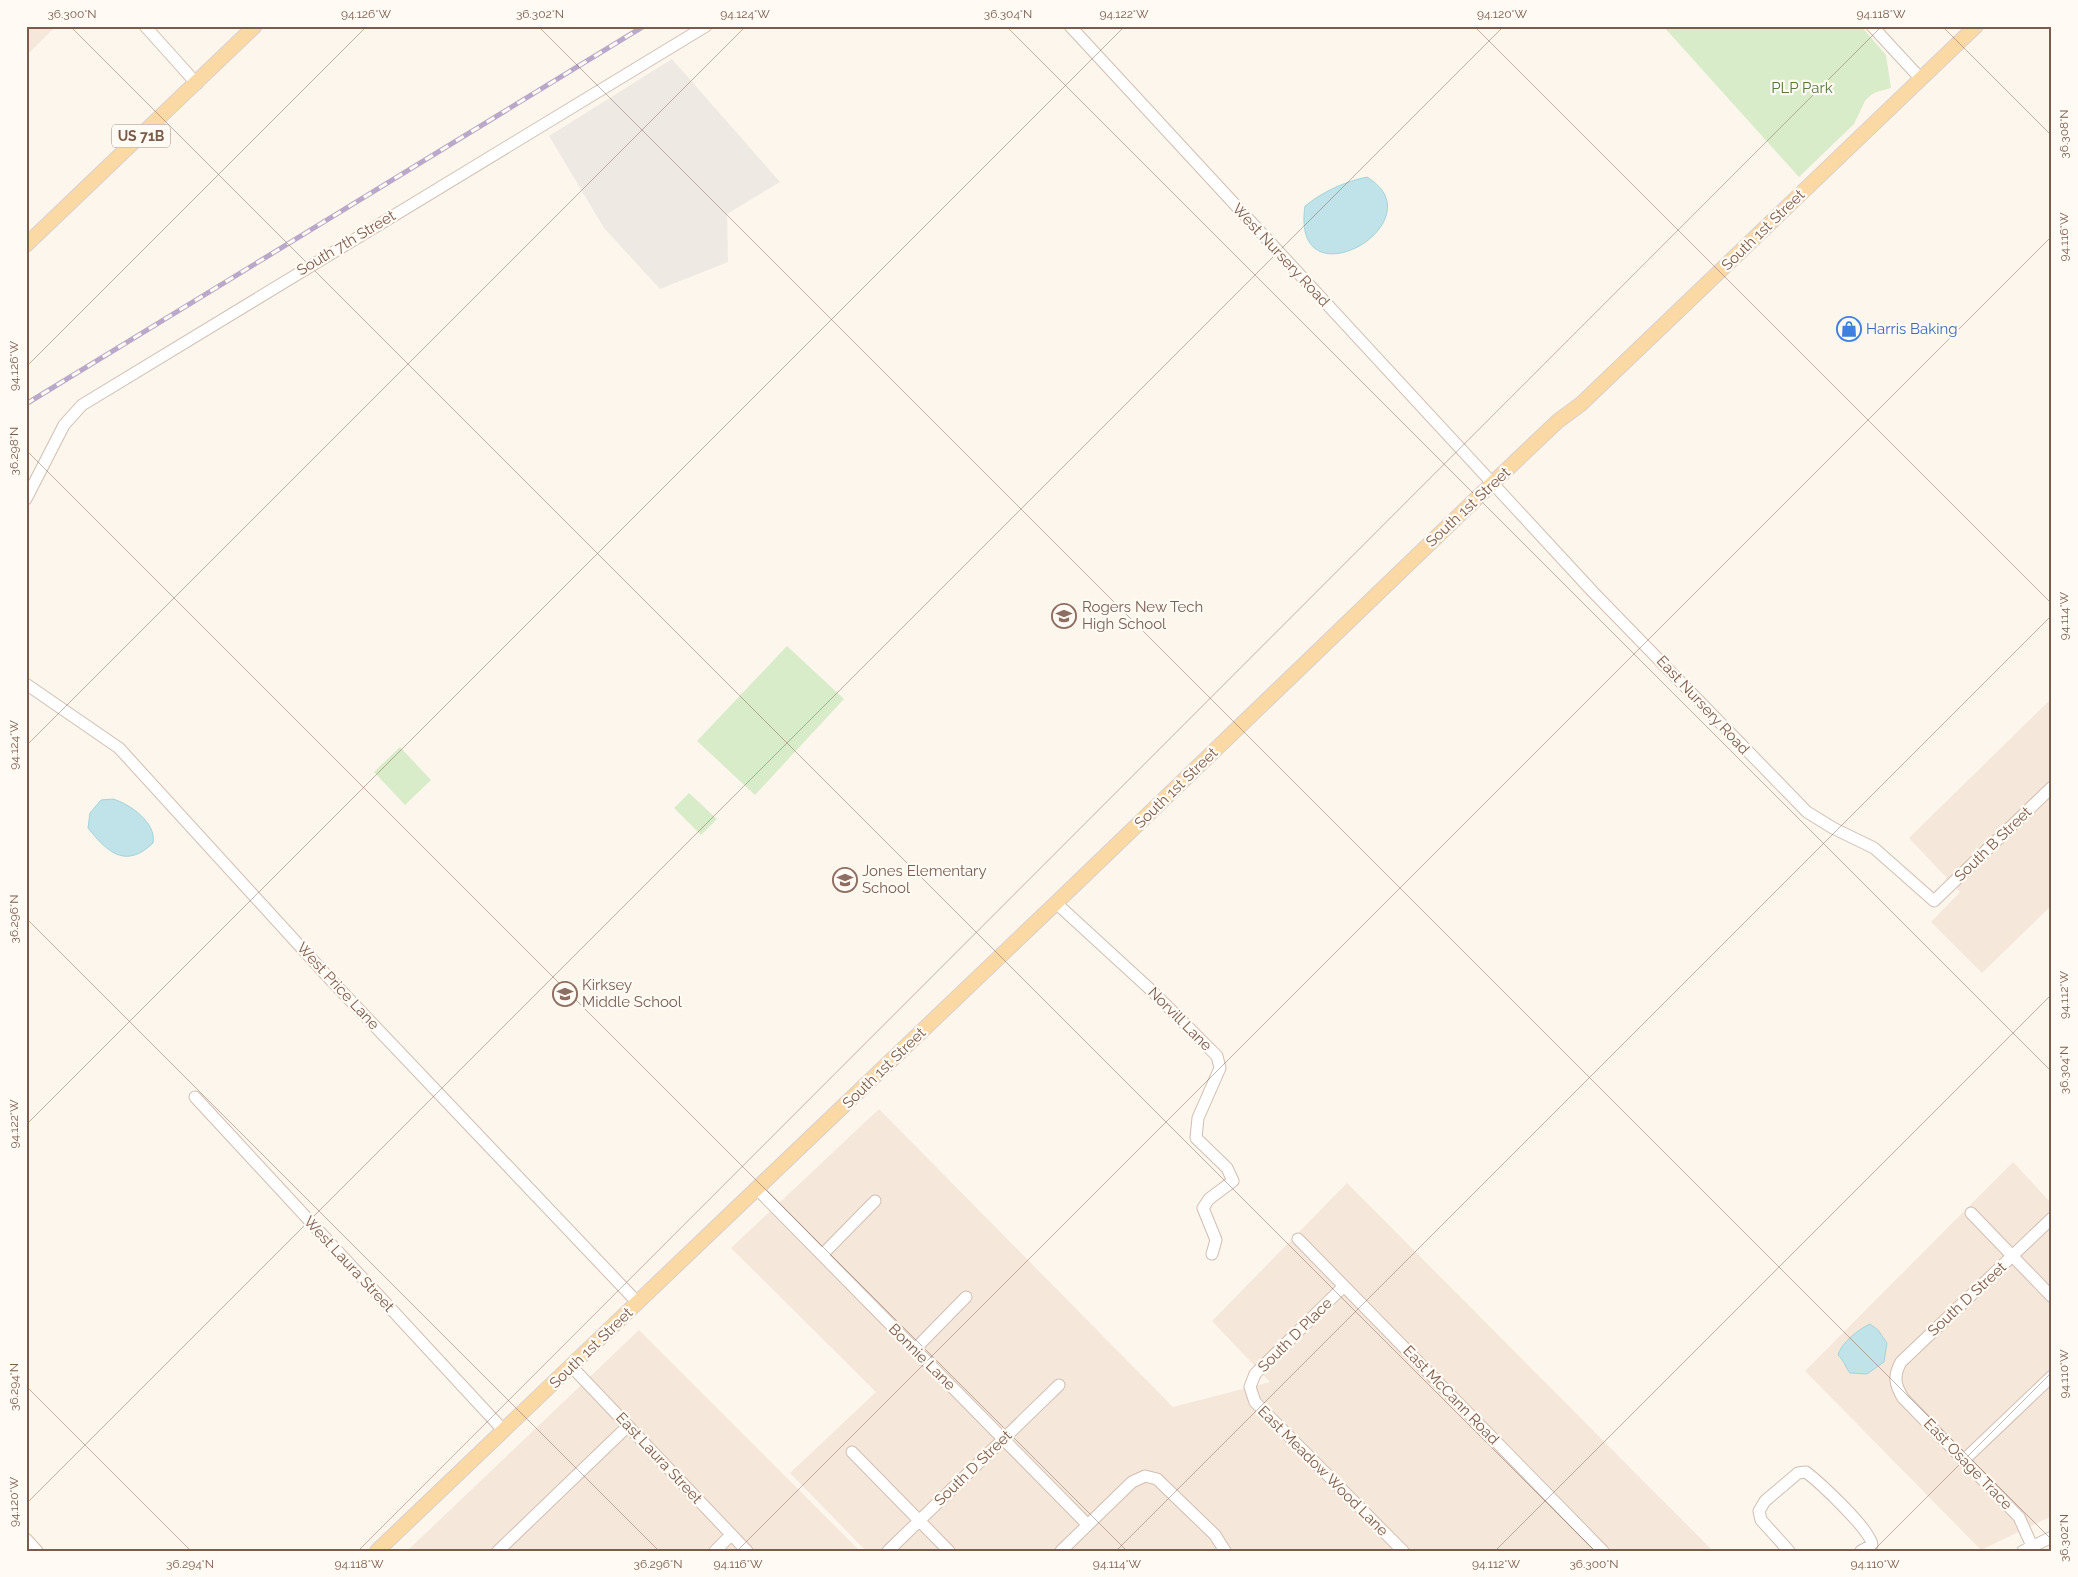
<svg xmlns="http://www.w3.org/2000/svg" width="2078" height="1577" font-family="Raleway,sans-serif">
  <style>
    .residential { fill: #f5e8da }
    .industrial { fill: #efe9e4 }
    .green { fill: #d8ecc9 }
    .water { fill: #bfe3e8; stroke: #a5d3da }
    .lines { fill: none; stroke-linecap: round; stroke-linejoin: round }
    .minor-casing { stroke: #d1beb0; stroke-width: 13 }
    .major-casing { stroke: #dad1cd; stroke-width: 16 }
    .minor { stroke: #fff; stroke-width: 11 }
    .major { stroke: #fbd9a5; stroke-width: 14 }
    .rail-casing { stroke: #b9a8c9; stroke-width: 5 }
    .rail { stroke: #fffaf3; stroke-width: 3; stroke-dasharray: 9; stroke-linecap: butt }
    .ticks { fill: none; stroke: #7a5c4d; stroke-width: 1; stroke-opacity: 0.45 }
    .labels { text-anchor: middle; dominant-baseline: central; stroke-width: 4.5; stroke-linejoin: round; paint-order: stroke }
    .shield { fill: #fffaf3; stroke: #a28b7f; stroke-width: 1 }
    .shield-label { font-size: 14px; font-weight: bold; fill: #7a5c4d }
    .park-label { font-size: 15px; fill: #537a41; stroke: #fffaf3 }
    .street-label { font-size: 15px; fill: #7a5c4d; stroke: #fffaf3 }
    .shop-label { font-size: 15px; fill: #366cbe; stroke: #fffaf3; text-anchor: start }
    .education-label { font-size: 15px; fill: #785e54; stroke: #fffaf3; text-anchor: start }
    .neatline { fill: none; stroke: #7a5c4d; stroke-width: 2 }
    .ticks-label { font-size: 12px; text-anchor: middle; fill: #7a5c4d }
  </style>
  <rect width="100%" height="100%" fill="#fdf6ec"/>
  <path class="residential" d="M26,26H56L26,56Z
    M2052,698V905L1982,973L1931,922L1960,892L1909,838Z
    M879,1109L1173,1407L1270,1382L1212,1321L1347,1183L1713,1551H866L790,1473L876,1392L731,1248Z
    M2013,1162L2052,1204V1516L1981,1550L1805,1371Z
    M639,1330L860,1551H407Z"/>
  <path class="industrial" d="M672,59L780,182L727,214L728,262L660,289L604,228L549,136Z"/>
  <path class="green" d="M1663,26H1861L1886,55L1891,88L1876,92L1871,95L1865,101L1854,124L1799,177Z
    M787,646L844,699L755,795L697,741Z
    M400,747L431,780L405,805L374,772Z
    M689,793L717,819L701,835L674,808Z"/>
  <path class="water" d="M1367,177C1441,222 1290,308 1305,206C1324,191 1344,182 1367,177Z
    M113,799C130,804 157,823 153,843C126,869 108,853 88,828L90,813L101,800Z
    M1870,1324L1878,1330L1887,1343L1884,1362L1867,1374L1850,1373C1845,1367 1844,1360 1838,1355C1841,1343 1859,1329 1870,1324Z"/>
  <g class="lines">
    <defs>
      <path id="minor" d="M145,26L197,84
        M1070,26L1593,592L1807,812L1833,828L1874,848L1934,901L2052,787
        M1872,26L1921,79
        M26,499L64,425L82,405L706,26
        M26,684L119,748L329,978L638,1303
        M1056,903L1152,991L1217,1056L1220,1068L1198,1118L1196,1138L1227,1168L1233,1181L1209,1199L1203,1208L1216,1240L1212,1254
        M195,1097L504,1431
        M757,1189L1087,1524
        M1971,1213L2052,1297
        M1298,1239L1603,1551
        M822,1255L875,1201
        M1344,1286L1255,1374L1250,1387L1255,1402L1403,1551
        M915,1349L966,1297
        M571,1366L747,1551
        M852,1452L949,1551
        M1965,1459L2052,1376
        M26,1539L37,1551
        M2032,1546L2019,1517L1903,1398C1895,1385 1893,1376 1901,1362L2052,1218
        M498,1551L628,1426
        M715,1551L731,1535
        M888,1551L1059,1385
        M1061,1551L1132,1482L1145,1476L1157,1479L1215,1535L1225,1551
        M1789,1551L1761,1520L1759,1511L1765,1501L1798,1473L1806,1472C1819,1482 1871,1530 1872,1545L1861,1551
        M2023,1551L2052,1537"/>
      <path id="major" d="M26,245L255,26
        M377,1551L1056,903L1478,497L1558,421L1581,404L1976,26"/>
    </defs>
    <use href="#minor" class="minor-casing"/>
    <use href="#major" class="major-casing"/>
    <use href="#minor" class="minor"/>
    <use href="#major" class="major"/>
    <defs>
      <path id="rail" d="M26,404L644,26"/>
    </defs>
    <use href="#rail" class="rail-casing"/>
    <use href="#rail" class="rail"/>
  </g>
  <path class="ticks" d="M70,26L1595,1551M538,26L2052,1540M1006,26L2052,1072M1474,26L2052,604M1942,26L2052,136M26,367L367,26M26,450L1127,1551M26,746L746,26M26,918L659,1551M26,1125L1125,26M26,1386L191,1551M26,1504L1504,26M358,1551L1882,26M737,1551L2052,236M1116,1551L2052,615M1495,1551L2052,994M1873,1551L2052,1372"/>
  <defs>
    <symbol id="shop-ring" viewBox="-11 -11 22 22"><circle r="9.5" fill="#fffaf3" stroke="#3f7fe0" stroke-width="1.5"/><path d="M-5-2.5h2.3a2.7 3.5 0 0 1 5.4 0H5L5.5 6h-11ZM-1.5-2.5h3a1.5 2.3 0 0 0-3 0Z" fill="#3f7fe0"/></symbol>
    <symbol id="school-ring" viewBox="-11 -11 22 22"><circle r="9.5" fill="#fffaf3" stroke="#8d6e63" stroke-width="1.5"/><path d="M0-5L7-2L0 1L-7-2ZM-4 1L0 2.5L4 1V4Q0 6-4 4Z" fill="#8d6e63"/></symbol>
  </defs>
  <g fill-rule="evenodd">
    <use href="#shop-ring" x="1835" y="315" width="28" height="28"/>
    <use href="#school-ring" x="1050" y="602" width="28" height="28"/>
    <use href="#school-ring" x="831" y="866" width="28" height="28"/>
    <use href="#school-ring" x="551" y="980" width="28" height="28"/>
  </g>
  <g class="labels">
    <rect class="shield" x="112" y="124.5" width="58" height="23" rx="4"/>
    <g class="shield-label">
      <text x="141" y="136">US 71B</text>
    </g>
    <g class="park-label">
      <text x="1802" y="88">PLP Park</text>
    </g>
    <g class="street-label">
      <text transform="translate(1763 230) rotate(-44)">South 1st Street</text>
      <text transform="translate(346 243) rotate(-31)">South 7th Street</text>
      <text transform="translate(1281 255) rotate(47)">West Nursery Road</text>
      <text transform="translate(1468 507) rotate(-43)">South 1st Street</text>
      <text transform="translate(1703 705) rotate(47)">East Nursery Road</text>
      <text transform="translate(1176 788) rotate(-44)">South 1st Street</text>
      <text transform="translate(1993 844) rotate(-44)">South B Street</text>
      <text transform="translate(338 986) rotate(47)">West Price Lane</text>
      <text transform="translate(1180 1019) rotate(45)">Norvill Lane</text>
      <text transform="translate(884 1068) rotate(-44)">South 1st Street</text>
      <text transform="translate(349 1264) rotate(47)">West Laura Street</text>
      <text transform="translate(1967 1299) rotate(-43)">South D Street</text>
      <text transform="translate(1295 1335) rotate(-45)">South D Place</text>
      <text transform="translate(591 1348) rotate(-44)">South 1st Street</text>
      <text transform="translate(922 1357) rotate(45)">Bonnie Lane</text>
      <text transform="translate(1451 1395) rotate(46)">East McCann Road</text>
      <text transform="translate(659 1458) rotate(47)">East Laura Street</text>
      <text transform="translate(1968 1464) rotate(46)">East Osage Trace</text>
      <text transform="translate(973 1468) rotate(-44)">South D Street</text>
      <text transform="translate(1323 1471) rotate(45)">East Meadow Wood Lane</text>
    </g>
    <g class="shop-label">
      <text x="1866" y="329">Harris Baking</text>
    </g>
    <g class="education-label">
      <text x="1082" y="607">Rogers New Tech<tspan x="1082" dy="17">High School</tspan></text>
      <text x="862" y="871">Jones Elementary<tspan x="862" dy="17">School</tspan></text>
      <text x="582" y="985">Kirksey<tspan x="582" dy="17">Middle School</tspan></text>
    </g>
  </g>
  <rect width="2078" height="1577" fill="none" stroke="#fffaf3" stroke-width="55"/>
  <rect x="28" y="28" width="2022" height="1522" class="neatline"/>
  <g class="ticks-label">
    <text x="72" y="18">36.300°N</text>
    <text x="366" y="18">94.126°W</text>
    <text x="540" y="18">36.302°N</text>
    <text x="745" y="18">94.124°W</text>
    <text x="1008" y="18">36.304°N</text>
    <text x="1124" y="18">94.122°W</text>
    <text x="1502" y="18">94.120°W</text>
    <text x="1881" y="18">94.118°W</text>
    <text transform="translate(2064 134) rotate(-90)" y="4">36.308°N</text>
    <text transform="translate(2064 237) rotate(-90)" y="4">94.116°W</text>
    <text transform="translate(14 366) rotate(-90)" y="4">94.126°W</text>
    <text transform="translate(14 451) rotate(-90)" y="4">36.298°N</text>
    <text transform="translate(2064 616) rotate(-90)" y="4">94.114°W</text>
    <text transform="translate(14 745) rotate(-90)" y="4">94.124°W</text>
    <text transform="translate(14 919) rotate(-90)" y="4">36.296°N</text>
    <text transform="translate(2064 995) rotate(-90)" y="4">94.112°W</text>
    <text transform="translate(2064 1070) rotate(-90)" y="4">36.304°N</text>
    <text transform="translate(14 1124) rotate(-90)" y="4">94.122°W</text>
    <text transform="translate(2064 1374) rotate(-90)" y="4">94.110°W</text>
    <text transform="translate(14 1387) rotate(-90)" y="4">36.294°N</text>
    <text transform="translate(14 1502) rotate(-90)" y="4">94.120°W</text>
    <text transform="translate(2064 1538) rotate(-90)" y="4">36.302°N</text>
    <text x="190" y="1568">36.294°N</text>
    <text x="359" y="1568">94.118°W</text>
    <text x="658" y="1568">36.296°N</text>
    <text x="738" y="1568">94.116°W</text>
    <text x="1117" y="1568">94.114°W</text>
    <text x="1496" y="1568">94.112°W</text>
    <text x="1594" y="1568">36.300°N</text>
    <text x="1875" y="1568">94.110°W</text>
  </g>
</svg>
